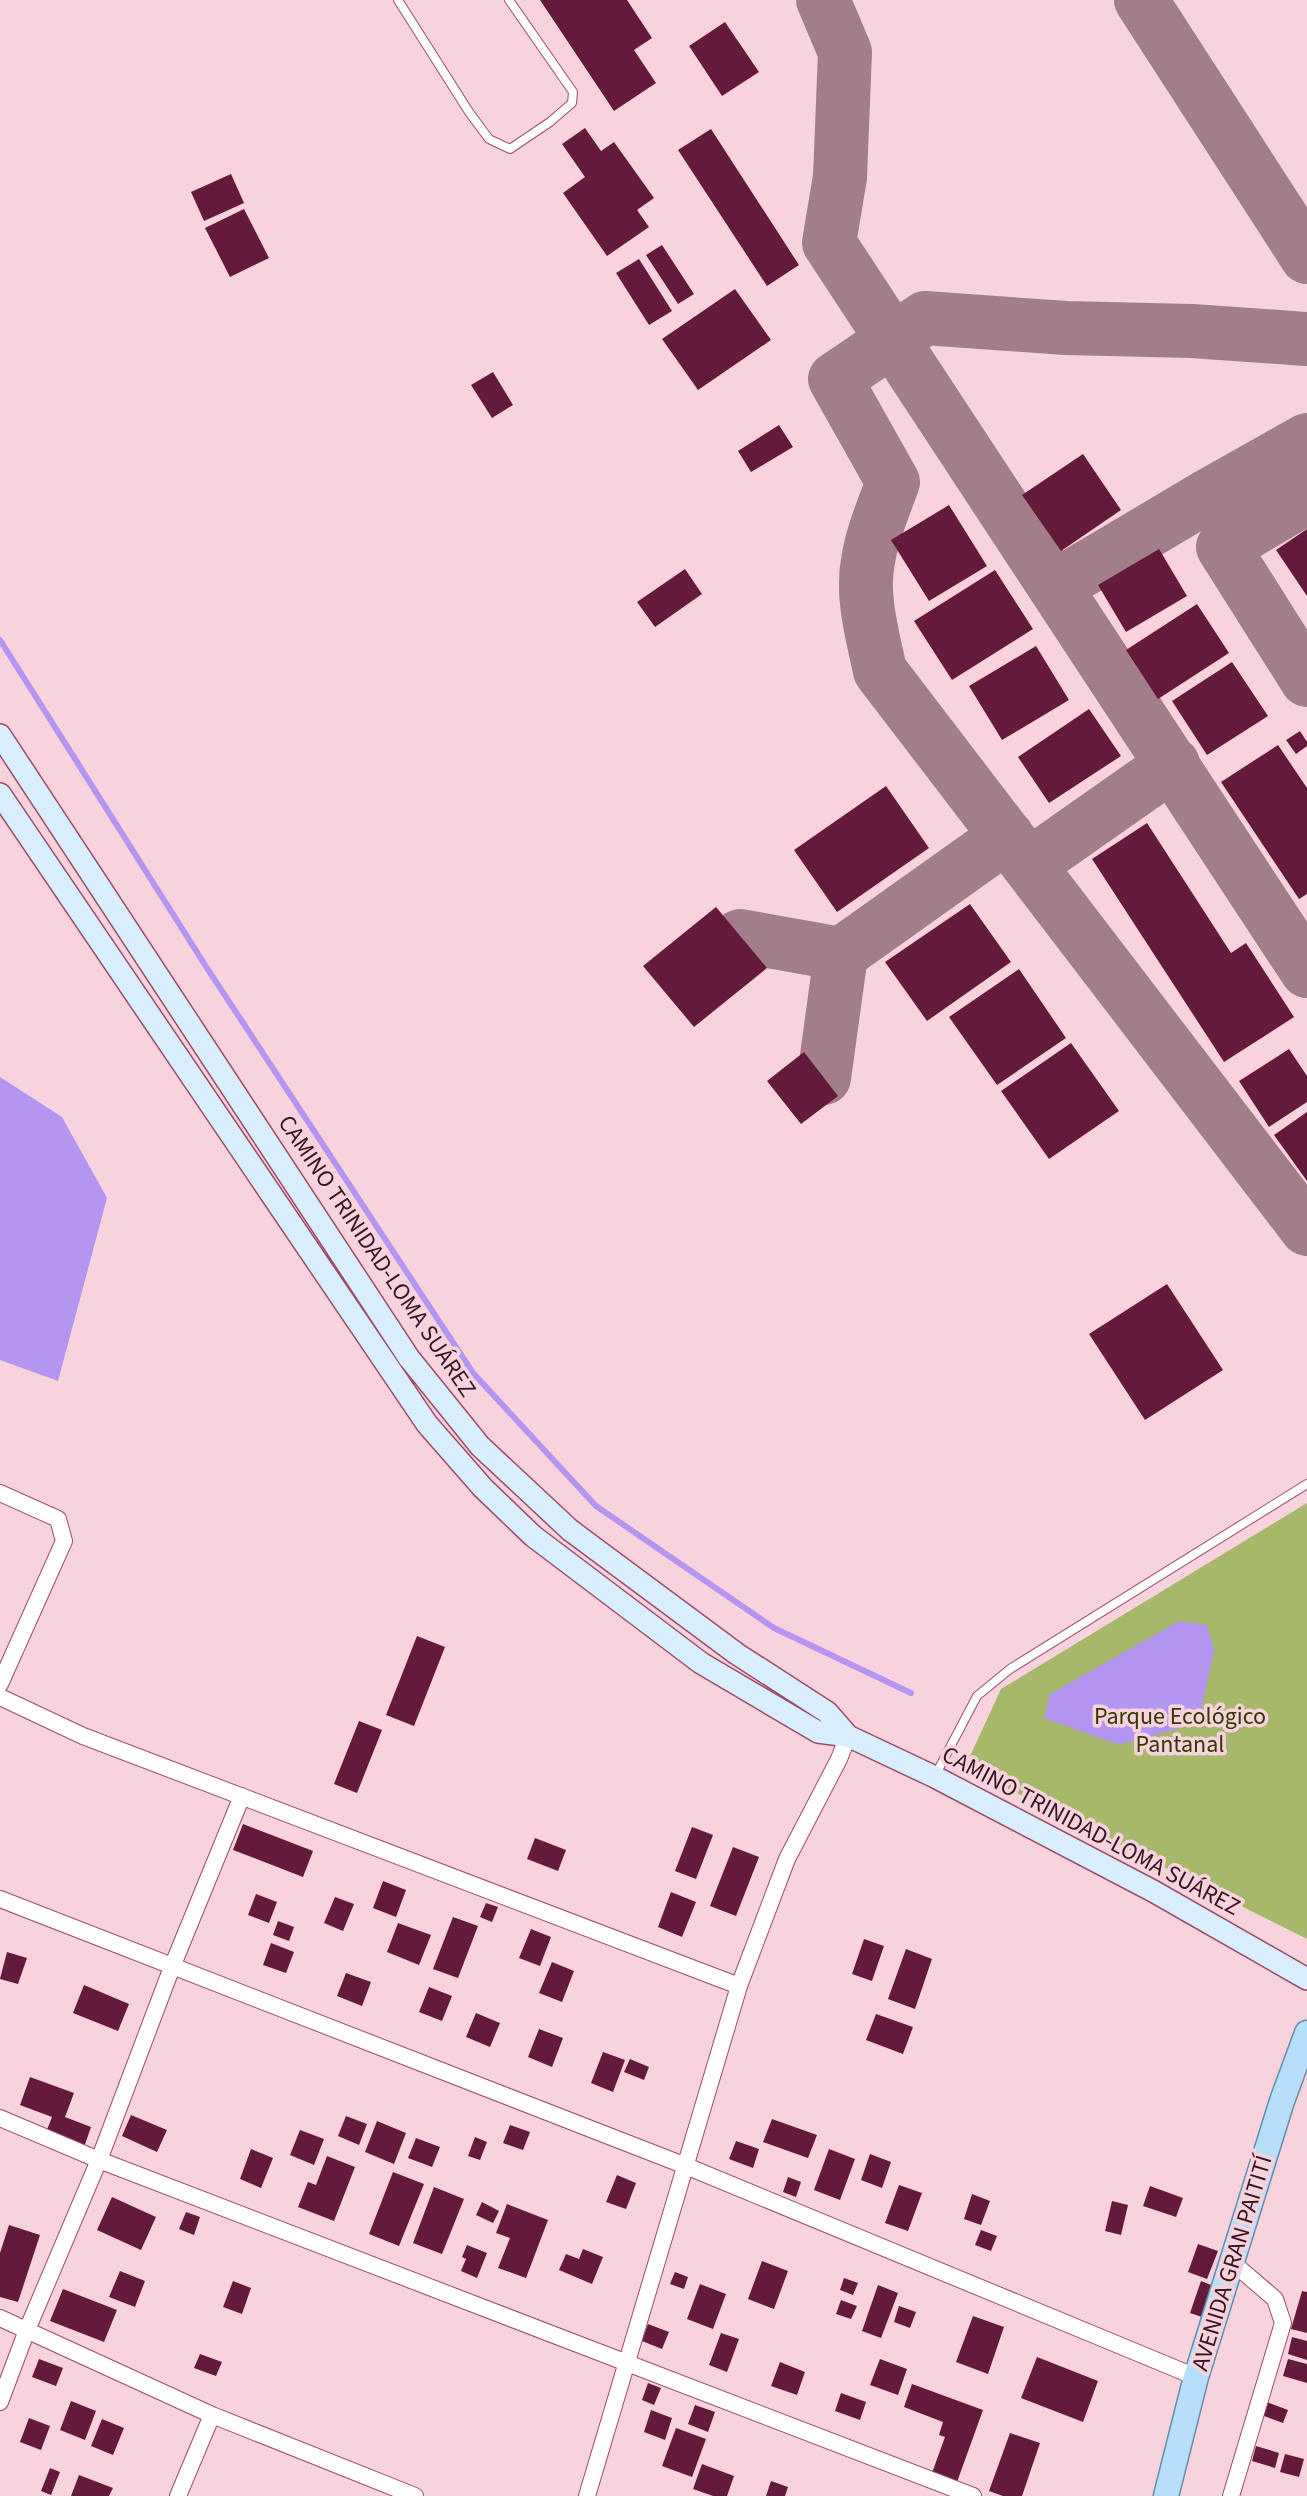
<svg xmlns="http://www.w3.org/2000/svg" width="1307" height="2496" font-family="'Source Sans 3',sans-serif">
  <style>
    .green { fill: #a8b86a }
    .water { fill: #b496f0 }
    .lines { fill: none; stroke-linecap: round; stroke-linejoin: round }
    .stream { stroke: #b496f0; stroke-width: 6 }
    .taxiway { stroke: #a27e8a; stroke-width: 54 }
    .building { fill: #641a3a }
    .lane-casing { stroke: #9b4c69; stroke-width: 10 }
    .street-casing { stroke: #9b4c69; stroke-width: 18 }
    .secondary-casing { stroke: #9b4c69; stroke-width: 24 }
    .primary-casing { stroke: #688bac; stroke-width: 27 }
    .lane { stroke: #fff; stroke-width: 8 }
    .street { stroke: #fff; stroke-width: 16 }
    .secondary { stroke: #daeffd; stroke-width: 21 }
    .primary { stroke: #b5dffa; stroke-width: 24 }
    .labels { text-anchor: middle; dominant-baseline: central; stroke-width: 7; stroke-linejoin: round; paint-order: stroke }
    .street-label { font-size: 24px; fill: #351521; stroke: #f8d3de }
    .park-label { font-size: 24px; fill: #313900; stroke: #f8d3de }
  </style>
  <rect width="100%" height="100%" fill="#f8d3de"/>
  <path class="green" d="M1307,1503V1939L965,1767L1001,1689Z"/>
  <path class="water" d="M0,1077L62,1117L107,1198L58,1381L0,1360Z
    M1179,1621L1207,1625L1214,1650L1199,1721L1181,1728L1119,1745L1044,1718L1050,1694Z"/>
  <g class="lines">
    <path class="stream" d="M0,640L205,965L473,1373L596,1506L774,1628L911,1693"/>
    <path class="taxiway" d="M823,0L845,52L840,177L829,243L1307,971
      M1141,0L1307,257
      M1307,339L1192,331L1066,328L925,318L835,379L893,482C884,507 872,534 868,561C861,597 873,636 880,671L1307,1229
      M1307,497L1223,547L1307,680
      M1056,586L1211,494L1307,440
      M1029,865L1173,764
      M740,936L841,954L1007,836
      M824,1078L841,954"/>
  </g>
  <path class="building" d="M540,0H627L652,38L634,50L656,83L614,111Z
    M725,22L759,72L722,96L689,46Z
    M585,128L601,151L614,142L654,198L637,210L649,227L607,256L563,193L585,177L562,144Z
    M711,129L799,265L767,286L678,150Z
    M231,174L244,203L204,221L191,192Z
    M244,209L269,258L230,277L205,228Z
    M662,245L694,294L678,304L646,255Z
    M639,259L672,311L649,325L616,273Z
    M735,289L771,340L698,390L662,339Z
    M493,372L513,405L492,418L471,385Z
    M779,425L793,447L751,472L738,451Z
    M1083,454L1121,510L1061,551L1022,495Z
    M949,505L987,566L929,601L891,540Z
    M1307,529V596L1276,550Z
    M1159,549L1187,596L1126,632L1098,585Z
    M685,569L702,594L655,627L637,602Z
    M995,570L1033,629L952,680L914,621Z
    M1197,604L1229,653L1158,699L1126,650Z
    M1036,646L1069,700L1002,740L969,686Z
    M1232,662L1268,716L1207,755L1172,701Z
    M1089,709L1121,756L1049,803L1018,757Z
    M1300,731L1307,742V746L1296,754L1286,740Z
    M1278,745L1307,788V894L1299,899L1221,782Z
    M886,786L929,848L837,912L794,850Z
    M1147,823L1231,953L1246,943L1294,1017L1224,1062L1092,859Z
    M970,904L1011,962L927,1021L885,962Z
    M716,907L767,968L694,1027L643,966Z
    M1019,969L1066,1038L997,1085L949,1017Z
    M1071,1043L1119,1111L1049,1159L1001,1091Z
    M1289,1049L1307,1076V1102L1269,1127L1239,1081Z
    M804,1052L838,1096L801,1124L767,1081Z
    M1307,1112V1181L1274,1135Z
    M1167,1284L1223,1370L1145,1420L1089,1334Z
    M417,1636L445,1647L414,1726L386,1715Z
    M359,1721L382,1730L357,1793L334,1784Z
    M243,1824L313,1851L303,1877L233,1850Z
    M692,1827L713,1835L696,1879L675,1871Z
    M535,1838L566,1850L558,1871L527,1859Z
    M733,1847L759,1857L736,1916L710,1906Z
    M383,1881L406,1890L396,1917L373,1908Z
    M671,1892L696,1902L682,1937L658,1927Z
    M256,1894L277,1902L269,1923L248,1915Z
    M335,1897L354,1904L343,1931L324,1923Z
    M486,1903L498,1907L492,1922L480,1917Z
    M453,1917L478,1926L458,1978L433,1969Z
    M278,1921L294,1927L289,1941L273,1935Z
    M398,1923L431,1935L419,1965L387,1952Z
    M531,1929L551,1937L540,1966L519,1958Z
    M864,1939L884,1946L872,1981L852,1974Z
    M271,1943L294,1952L286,1973L263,1965Z
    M906,1949L932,1959L915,2009L888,1999Z
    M7,1952L27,1958L18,1984L0,1979Z
    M552,1962L574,1971L562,2002L539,1993Z
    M346,1973L371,1982L362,2006L337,1996Z
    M84,1985L129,2004L118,2031L73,2013Z
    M429,1987L452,1996L442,2021L419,2012Z
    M476,2013L500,2023L490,2047L466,2037Z
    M876,2014L913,2027L903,2054L866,2040Z
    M539,2029L563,2038L552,2067L528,2057Z
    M603,2052L625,2060L613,2092L591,2083Z
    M630,2059L649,2067L644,2080L624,2072Z
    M30,2077L74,2093L65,2117L91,2127L83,2150L45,2135L52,2117L20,2105Z
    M131,2115L167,2130L157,2152L122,2136Z
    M346,2116L367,2124L359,2145L338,2136Z
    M772,2119L817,2135L808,2158L763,2142Z
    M377,2121L406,2133L394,2164L365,2152Z
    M510,2125L530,2132L523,2150L503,2143Z
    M300,2130L324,2139L314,2165L290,2155Z
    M475,2137L487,2142L480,2160L468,2156Z
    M416,2138L440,2147L432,2167L408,2158Z
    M736,2141L759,2149L753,2168L729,2159Z
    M251,2149L273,2158L261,2188L240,2179Z
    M829,2149L855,2159L840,2200L814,2190Z
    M870,2154L891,2162L882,2188L861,2180Z
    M327,2156L355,2167L334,2221L298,2207L308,2182L316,2185Z
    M393,2172L424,2184L399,2246L369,2234Z
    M617,2175L636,2183L626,2209L606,2202Z
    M788,2177L801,2182L796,2197L783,2192Z
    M899,2185L922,2193L908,2231L885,2223Z
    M1150,2186L1183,2198L1176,2217L1143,2206Z
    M434,2187L464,2199L442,2254L413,2243Z
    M972,2194L990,2201L981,2225L964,2219Z
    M112,2197L156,2217L141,2250L97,2230Z
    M1112,2201L1128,2205L1121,2235L1105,2231Z
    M482,2202L499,2211L493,2223L476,2215Z
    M507,2204L548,2220L526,2278L498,2268L510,2238L496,2233Z
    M186,2212L200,2217L194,2235L179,2229Z
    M9,2225L40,2235L18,2302L0,2297V2253Z
    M981,2230L997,2236L991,2251L975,2245Z
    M1198,2244L1218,2251L1207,2279L1188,2272Z
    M467,2245L487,2253L477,2278L461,2271L466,2259L462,2257Z
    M583,2249L603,2257L592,2284L559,2270L566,2254L579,2259Z
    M762,2261L788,2271L774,2309L748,2299Z
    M120,2271L145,2281L135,2307L109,2297Z
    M675,2272L688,2277L684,2289L670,2284Z
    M844,2278L858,2283L853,2295L840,2290Z
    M233,2281L251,2288L242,2314L223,2307Z
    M1201,2281L1219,2288L1208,2319L1190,2313Z
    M700,2284L726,2294L713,2329L687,2319Z
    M878,2285L898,2293L881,2338L862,2331Z
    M63,2289L117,2310L104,2342L50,2321Z
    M1302,2291L1307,2292V2333L1291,2329Z
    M841,2300L857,2306L851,2319L836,2314Z
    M899,2306L916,2312L910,2328L894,2322Z
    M973,2316L1004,2327L988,2374L956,2362Z
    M648,2324L669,2332L662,2349L642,2341Z
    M721,2333L739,2339L727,2372L709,2365Z
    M1292,2337L1307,2341V2360L1288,2354Z
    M200,2354L222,2362L216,2376L194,2368Z
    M1037,2357L1098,2381L1083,2422L1021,2398Z
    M39,2359L63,2368L56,2386L32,2377Z
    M880,2359L907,2369L898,2395L870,2385Z
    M1288,2359L1307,2364V2383L1283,2376Z
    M780,2362L805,2372L797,2395L771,2386Z
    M648,2383L661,2388L654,2405L642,2400Z
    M912,2384L983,2410L957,2482L932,2473L945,2437L939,2435L943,2422L904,2407Z
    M841,2393L866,2402L860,2420L835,2411Z
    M71,2401L96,2411L85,2440L60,2430Z
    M1264,2401L1288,2410L1283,2423L1259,2414Z
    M695,2405L715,2412L708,2432L688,2424Z
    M651,2410L672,2418L665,2440L644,2432Z
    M29,2418L50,2426L41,2450L20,2442Z
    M102,2419L124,2428L113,2455L91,2446Z
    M676,2428L706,2439L692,2477L662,2466Z
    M1010,2433L1040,2443L1022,2496H1003L989,2491Z
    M1256,2446L1279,2453L1275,2468L1252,2461Z
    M1285,2454L1304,2459L1299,2477L1280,2472Z
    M702,2464L734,2476L727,2496H713L693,2489Z
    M50,2468L60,2472L51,2495L41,2491Z
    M79,2475L113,2488L109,2496H71Z
    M771,2481L788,2487L785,2496H766Z"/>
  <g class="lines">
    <defs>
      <path id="lane" d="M398,0L469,112L489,139L510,149L550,122L572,103L573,92L509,0
        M936,1774L977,1696L1010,1669L1307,1484"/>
      <path id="street" d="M0,1493L58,1519L64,1541L0,1684
        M0,1697L83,1736L739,1986
        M0,1899L686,2166L1196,2377
        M0,2118L99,2160L973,2496
        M0,2318L212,2415L178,2496
        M0,2402L27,2330L99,2160L172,1967L242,1796
        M212,2415L415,2496
        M587,2496L739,1986L787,1859L839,1759L848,1736
        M1231,2496L1283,2323L1275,2299L1233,2263"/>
      <path id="secondary" d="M0,735L409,1358L480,1446L570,1530L737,1654L827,1712L848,1736
        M0,794L427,1424L483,1488L533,1536L701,1663L818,1732L848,1736L935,1777L1153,1891L1307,1979"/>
      <path id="primary" d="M1166,2496L1196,2377L1282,2101L1307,2033"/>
    </defs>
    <use href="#lane" class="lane-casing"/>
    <use href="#street" class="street-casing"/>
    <use href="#secondary" class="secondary-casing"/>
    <use href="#primary" class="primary-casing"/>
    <use href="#lane" class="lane"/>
    <use href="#street" class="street"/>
    <use href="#secondary" class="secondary"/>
    <use href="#primary" class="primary"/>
  </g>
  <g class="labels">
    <g class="street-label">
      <text transform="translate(377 1256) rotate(56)">CAMINO TRINIDAD-LOMA SUÁREZ</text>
      <text transform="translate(1091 1831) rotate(28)">CAMINO TRINIDAD-LOMA SUÁREZ</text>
      <text transform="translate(1232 2263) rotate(-73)">AVENIDA GRAN PAITITÍ</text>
    </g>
    <g class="park-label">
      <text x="1180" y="1716">Parque Ecológico<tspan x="1180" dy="28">Pantanal</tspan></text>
    </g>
  </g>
</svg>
